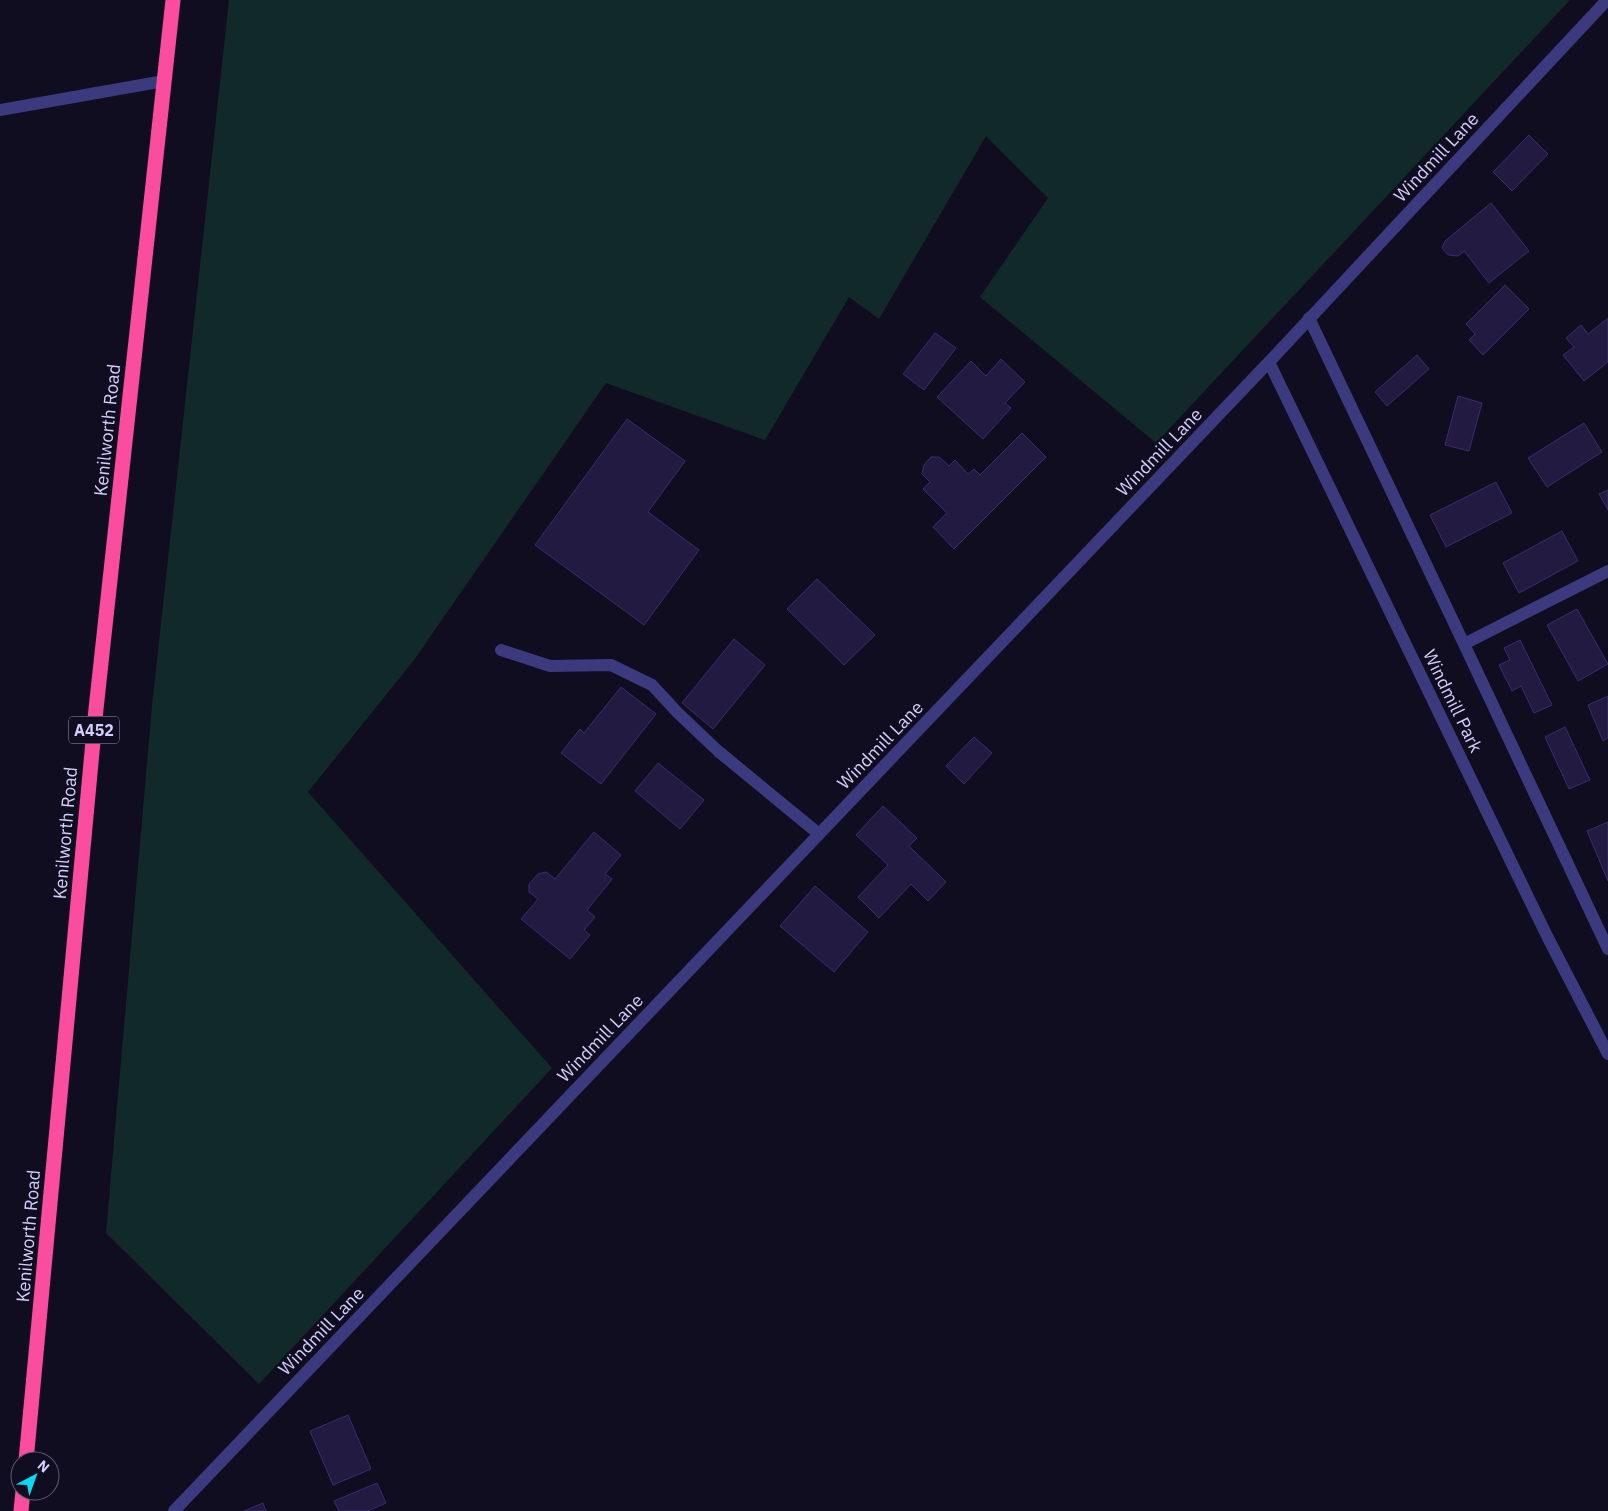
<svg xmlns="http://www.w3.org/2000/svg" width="1608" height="1511" font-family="'IBM Plex Sans',sans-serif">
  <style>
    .green { fill: #112a29 }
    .building { fill: #221a41; stroke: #392d6c }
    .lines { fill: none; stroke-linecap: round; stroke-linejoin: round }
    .lane { stroke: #3c3a7e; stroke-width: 12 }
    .street { stroke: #3c3a7e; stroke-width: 12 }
    .highway { stroke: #fa4da0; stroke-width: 15 }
    .labels { text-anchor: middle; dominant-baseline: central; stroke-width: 5; stroke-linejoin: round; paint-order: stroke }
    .shield { fill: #110d20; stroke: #9994bb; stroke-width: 1 }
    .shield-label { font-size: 16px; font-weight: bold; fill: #d3cefe }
    .street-label { font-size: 18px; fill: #d3cefe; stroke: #110d20 }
  </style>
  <rect width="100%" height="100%" fill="#110d20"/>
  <path class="green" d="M229,0H1570L1156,443L980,297L1048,198L986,136L879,319L849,297L765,440L606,383L414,660L308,792L552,1068L259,1384L106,1233L152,706Z"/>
  <path class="building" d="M1529,135L1548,154L1512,191L1493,172Z
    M1491,203L1529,251L1489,283L1464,251L1458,256L1448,255L1442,248L1445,241Z
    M1505,285L1529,309L1483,355L1469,340L1475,334L1466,324Z
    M1608,318V362L1584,381L1563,355L1574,347L1566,338L1581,325L1588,334Z
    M935,333L956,348L924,390L903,374Z
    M1417,355L1429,369L1387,406L1375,392Z
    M1001,359L1025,382L1005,403L1011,408L983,439L937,397L971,361L986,376Z
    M1458,396L1482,403L1469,451L1445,445Z
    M627,419L685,461L648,512L699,550L644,625L535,545Z
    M1584,423L1602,452L1547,487L1528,458Z
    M1022,433L1046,457L954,549L933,527L947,513L923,489L930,482L922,474L924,465L931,457H939L949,466L955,460L968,474L974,469L980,475Z
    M1496,482L1512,513L1446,547L1430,515Z
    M1608,490V510L1599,494Z
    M1562,531L1578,561L1519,593L1503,563Z
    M817,579L875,635L844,665L787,609Z
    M1577,609L1608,664L1578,681L1547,625Z
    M734,639L765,665L713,729L682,703Z
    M1520,640L1552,705L1534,713L1521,686L1512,691L1499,665L1510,660L1504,648Z
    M621,687L656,714L601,784L561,753L580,729L584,733Z
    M1608,696V738L1603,741L1588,705Z
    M1565,727L1590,780L1569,789L1545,737Z
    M974,737L992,753L964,784L946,766Z
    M658,763L704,800L680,829L635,791Z
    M883,806L917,838L909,846L946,882L928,901L911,884L879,918L858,897L888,865L856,835Z
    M1608,822V881L1587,831Z
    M594,832L621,855L605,874L612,879L587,910L595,917L584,930L590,935L570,959L521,919L538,899L529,892V884L538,874L546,872L555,879Z
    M815,886L868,932L834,972L780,926Z
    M348,1415L371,1469L333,1485L310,1431Z
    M377,1483L386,1503L368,1511H339L334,1501Z
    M263,1503L266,1511H244Z"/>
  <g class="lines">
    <path class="lane" d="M0,110L164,81
      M1309,318L1464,644L1608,571
      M1269,362L1547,936L1608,1054
      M1464,644L1608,949
      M501,650L550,666L611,665L652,685L678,713L718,751L819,834"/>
    <path class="street" d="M174,1511L1269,362L1607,0"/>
    <path class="highway" d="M26,1461L96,709L173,0
      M21,1511L23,1491"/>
  </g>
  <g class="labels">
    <rect class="shield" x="69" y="716.5" width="50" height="27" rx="4"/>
    <g class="shield-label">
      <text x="94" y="730">A452</text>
    </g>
    <g class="street-label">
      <text transform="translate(1436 157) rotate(-47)">Windmill Lane</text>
      <text transform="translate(107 430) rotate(-84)">Kenilworth Road</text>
      <text transform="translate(1159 452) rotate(-46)">Windmill Lane</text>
      <text transform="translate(1453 701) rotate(64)">Windmill Park</text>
      <text transform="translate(880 745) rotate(-46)">Windmill Lane</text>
      <text transform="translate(65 833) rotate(-85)">Kenilworth Road</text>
      <text transform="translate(600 1038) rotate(-46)">Windmill Lane</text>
      <text transform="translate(28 1236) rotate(-85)">Kenilworth Road</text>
      <text transform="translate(321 1331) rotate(-46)">Windmill Lane</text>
    </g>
  </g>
  <g transform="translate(35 1476) rotate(41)"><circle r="24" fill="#110d20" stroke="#5f5a79"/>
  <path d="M0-4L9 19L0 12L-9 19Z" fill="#07daf1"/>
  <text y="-8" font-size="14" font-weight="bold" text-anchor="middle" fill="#d3cefe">N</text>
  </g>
</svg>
